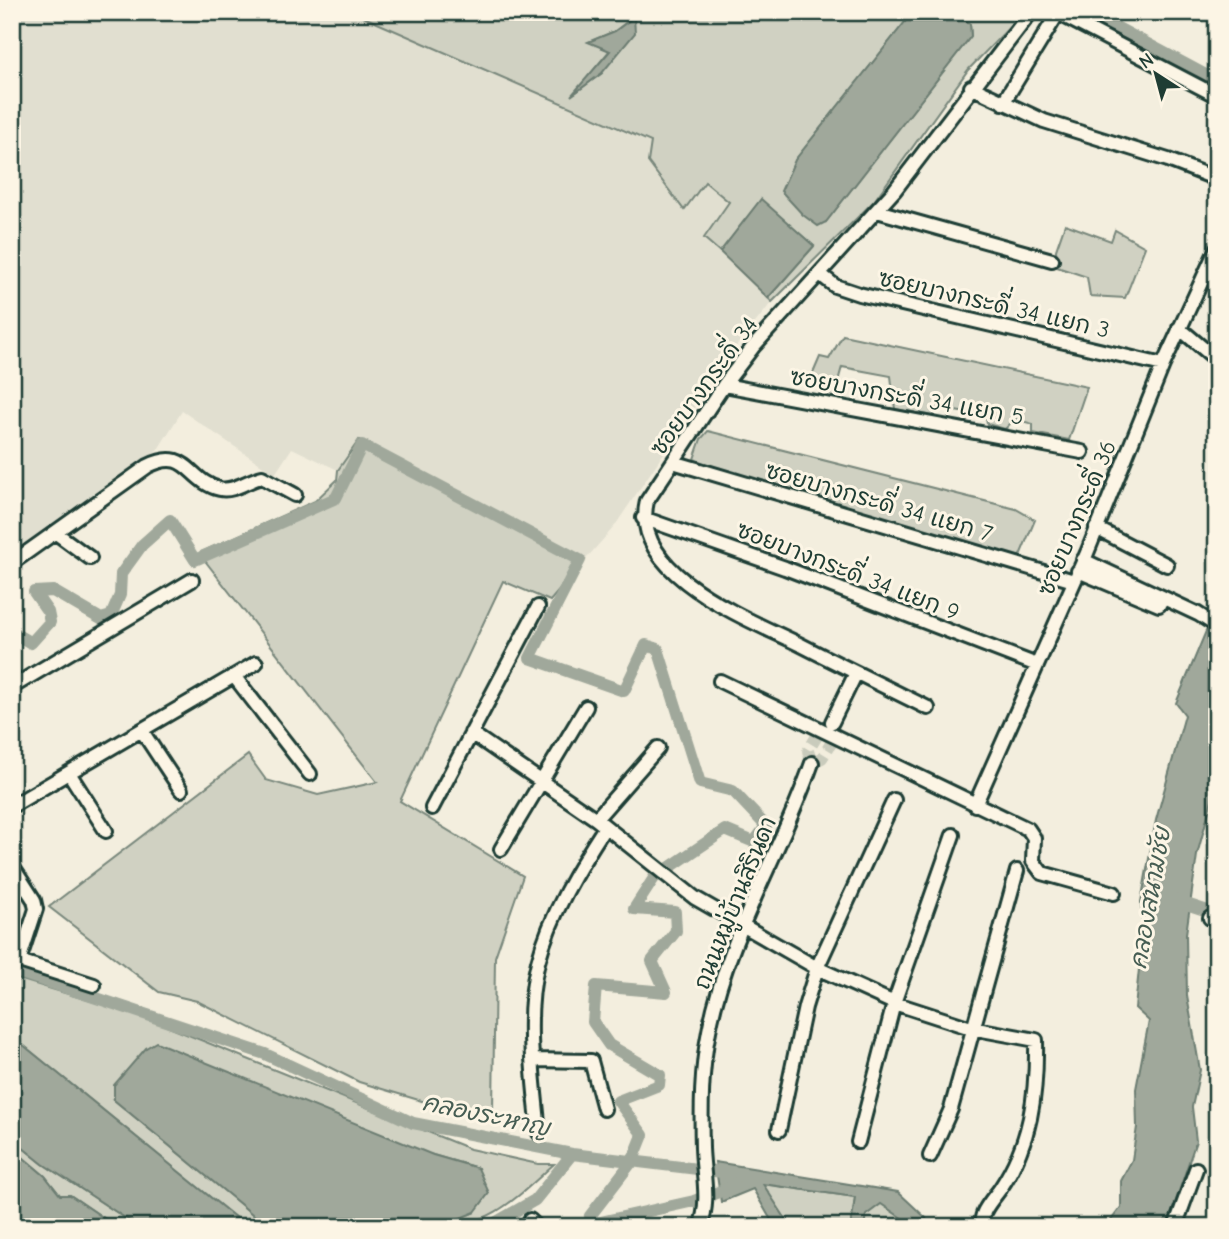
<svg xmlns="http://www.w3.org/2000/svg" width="1229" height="1239" font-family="'Comic Neue','Playpen Sans Thai',sans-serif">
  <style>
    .built { fill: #e1dfd0 }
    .green { fill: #d0d1c2; stroke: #78877b; stroke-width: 2; fill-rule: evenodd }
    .water { fill: #a0a89b; stroke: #6c7d72; stroke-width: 2 }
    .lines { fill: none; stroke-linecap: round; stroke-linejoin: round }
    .canal { stroke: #a0a89b; stroke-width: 12 }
    .street-tunnel { stroke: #c9cbbc; stroke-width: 12; stroke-dasharray: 12 6; stroke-linecap: butt }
    .street-casing { stroke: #1f3d34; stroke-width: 18 }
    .street { stroke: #fcf5e5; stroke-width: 12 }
    .labels { text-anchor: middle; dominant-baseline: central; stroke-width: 6; stroke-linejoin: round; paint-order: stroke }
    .street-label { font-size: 23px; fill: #1f3d34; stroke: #fcf5e5 }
    .water-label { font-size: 24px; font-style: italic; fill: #465d53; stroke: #fcf5e5 }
  </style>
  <rect width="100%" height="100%" fill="#f3eede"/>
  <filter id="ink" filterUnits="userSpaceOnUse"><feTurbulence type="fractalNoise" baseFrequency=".0143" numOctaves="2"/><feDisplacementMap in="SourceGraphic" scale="14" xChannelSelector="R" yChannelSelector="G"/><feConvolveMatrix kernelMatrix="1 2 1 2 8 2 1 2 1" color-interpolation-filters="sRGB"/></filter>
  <g filter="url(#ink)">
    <path class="built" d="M21,12H352L651,142L648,162L684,210L705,181L730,202L705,238L772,302L734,349L614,527L585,560L360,440L338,470L292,448L275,474L182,411L157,451L12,555V25Z"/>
    <path class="green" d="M352,12H913L795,160L826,222L971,36L970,24L952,12H1024L968,70L874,201L772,302L768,298L814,246L761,200L720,252L704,238L729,202L705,182L684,210L648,162L651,142ZM633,17L602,73L575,93L610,50L589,42L615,31Z
      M1065,224L1111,241L1115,230L1145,247L1125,298L1090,296L1087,277L1057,267L1056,250Z
      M843,335L1087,387L1069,440L1033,433V424L1015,419L1005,429L987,424L986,416L936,408L934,416L895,409L891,376L842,367L833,399L819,397L825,383L811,378L820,357L829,359Z
      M708,431L1016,509L1035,520L1019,558L717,469L694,459L701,439Z
      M359,440L585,560L550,601L503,581L400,801L523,876L495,957L493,1111H455L359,1082L197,1001L159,992L49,907L248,755L266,780L318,795L377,782L199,553L315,501L337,480L338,470Z
      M12,977L144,1017L470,1149L538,1164H554C517,1197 491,1227 438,1227L475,1212L478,1168L433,1155L114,1100L268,1227H247L12,1036Z
      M12,1139L43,1164L139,1227H117L70,1195H60L45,1176L12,1148Z
      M762,1184L855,1197L851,1227H791Z
      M881,1203L906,1221L910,1227H864L866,1215Z"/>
    <path class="water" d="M913,12H952L970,24L971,36L826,222L818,226L803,215L781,191L795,160Z
      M634,17L635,33L602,73L571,96L610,51L588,42L615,31Z
      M761,199L814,246L768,298L720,252Z
      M1217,621V781L1197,855L1186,934L1187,996L1200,1070L1192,1107L1196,1141L1167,1227H1106L1121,1207V1181L1132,1160L1137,1127L1136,1089L1149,1021L1135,1008L1143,930L1141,902L1156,820L1185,715L1176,703L1206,631Z
      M12,1036L247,1227H139L43,1164L12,1139Z
      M156,1042L433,1155L478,1168L489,1193L475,1212L438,1227H268L114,1100V1085L146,1048Z
      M12,1148L45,1176L60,1195H70L117,1227H12Z
      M715,1162L898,1192L926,1218L929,1227H910L906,1221L881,1204L866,1215L864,1227H851L855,1197L763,1184L791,1227H775L753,1189L721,1202Z"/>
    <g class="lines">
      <path class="canal" d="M1088,12L1217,81
        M12,632L31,643L50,622L48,612L34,592L53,591L101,619L111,616L120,595L121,574L142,545L170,520L195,560L336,498L362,445L580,560L530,658L624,691L646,645L658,649L700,783L733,791L766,826L754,842L725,830L654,878L634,909L675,912L676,931L652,961L666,992L596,986L593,1022L609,1045L660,1075L659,1085L618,1101L643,1135L633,1160L590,1216L596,1223L694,1201L735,1186
        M1174,900L1217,914
        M12,970L265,1054L413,1123L572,1154L731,1173
        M488,1227L535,1200L572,1154"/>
      <path class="street-tunnel" d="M832,722L836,735L822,758L812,763L808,751L822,728Z"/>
      <defs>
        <path id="street" d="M1056,12L1217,96
          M971,87L1044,121L1168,160L1217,179
          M1003,103L1058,13
          M877,211L1052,260
          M820,274L835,286L859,294L1163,365
          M1179,328L1217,360
          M724,385L1082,452
          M673,462L1074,581
          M643,518L785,568L1037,665
          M1096,528L1167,565
          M56,533L90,558
          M1083,560L1198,614L1217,626
          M12,563L148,466C188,446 187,481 220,489C234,492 248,480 262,477L295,495
          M1078,571L1159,605
          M234,676L310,774
          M720,681L1028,829L1034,838L1033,861L1042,873L1114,893
          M12,687L192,580
          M928,708C886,687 844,667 803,646C751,620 629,575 647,501L724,385L753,347L894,191L1031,12
          M832,722L856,673
          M142,731L181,790
          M471,733L596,819L695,898L817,968L894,1003L971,1028L1036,1040C1037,1095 1031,1143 1000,1189C993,1199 977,1215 983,1227
          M69,773L106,831
          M975,805L1087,553L1163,365L1217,248
          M12,806L256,663
          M432,808L538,607
          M596,819L658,748
          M501,849L586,707
          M12,866L34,900L36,909L19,961
          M1210,918L1217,920
          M13,959L94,985
          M532,1060L591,1061L604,1109
          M779,1130L805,1007L817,968L894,800
          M539,1133C534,1078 524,1017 538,962C550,915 579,867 605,827
          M858,1142L894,1003L953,835
          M930,1156L951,1109L1017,871
          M530,1220L537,1227
          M700,1227C710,1202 703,1175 702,1148C701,1110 701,1070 709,1031C726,939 781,852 812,763
          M1175,1227L1196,1169"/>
      </defs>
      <use href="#street" class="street-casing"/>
      <use href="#street" class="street"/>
    </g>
  </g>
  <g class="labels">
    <g class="street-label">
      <text transform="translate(994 304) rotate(13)">ซอยบางกระดี่ 34 แยก 3</text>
      <text transform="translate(704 386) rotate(-54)">ซอยบางกระดี่ 34</text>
      <text transform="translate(907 397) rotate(10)">ซอยบางกระดี่ 34 แยก 5</text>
      <text transform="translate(879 502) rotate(16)">ซอยบางกระดี่ 34 แยก 7</text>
      <text transform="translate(1077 518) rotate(-67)">ซอยบางกระดี่ 36</text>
      <text transform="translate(848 571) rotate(21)">ซอยบางกระดี่ 34 แยก 9</text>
      <text transform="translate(735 903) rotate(-68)">ถนนหมู่บ้านสิรินดา</text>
    </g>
    <g class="water-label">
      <text transform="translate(1150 898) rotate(-80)">คลองสนามชัย</text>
      <text transform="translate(486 1115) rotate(12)">คลองระหาญ</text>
    </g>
  </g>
  <rect width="1229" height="1239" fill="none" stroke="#fcf5e5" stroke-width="42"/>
  <rect x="21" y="21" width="1187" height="1197" fill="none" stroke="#1f3d34" stroke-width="2.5" filter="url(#ink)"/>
  <g transform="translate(1156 74) rotate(324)" stroke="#fcf5e5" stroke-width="5" paint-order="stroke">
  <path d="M0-5L12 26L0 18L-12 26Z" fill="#1f3d34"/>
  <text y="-10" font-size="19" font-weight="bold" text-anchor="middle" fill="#1f3d34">N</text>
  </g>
</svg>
